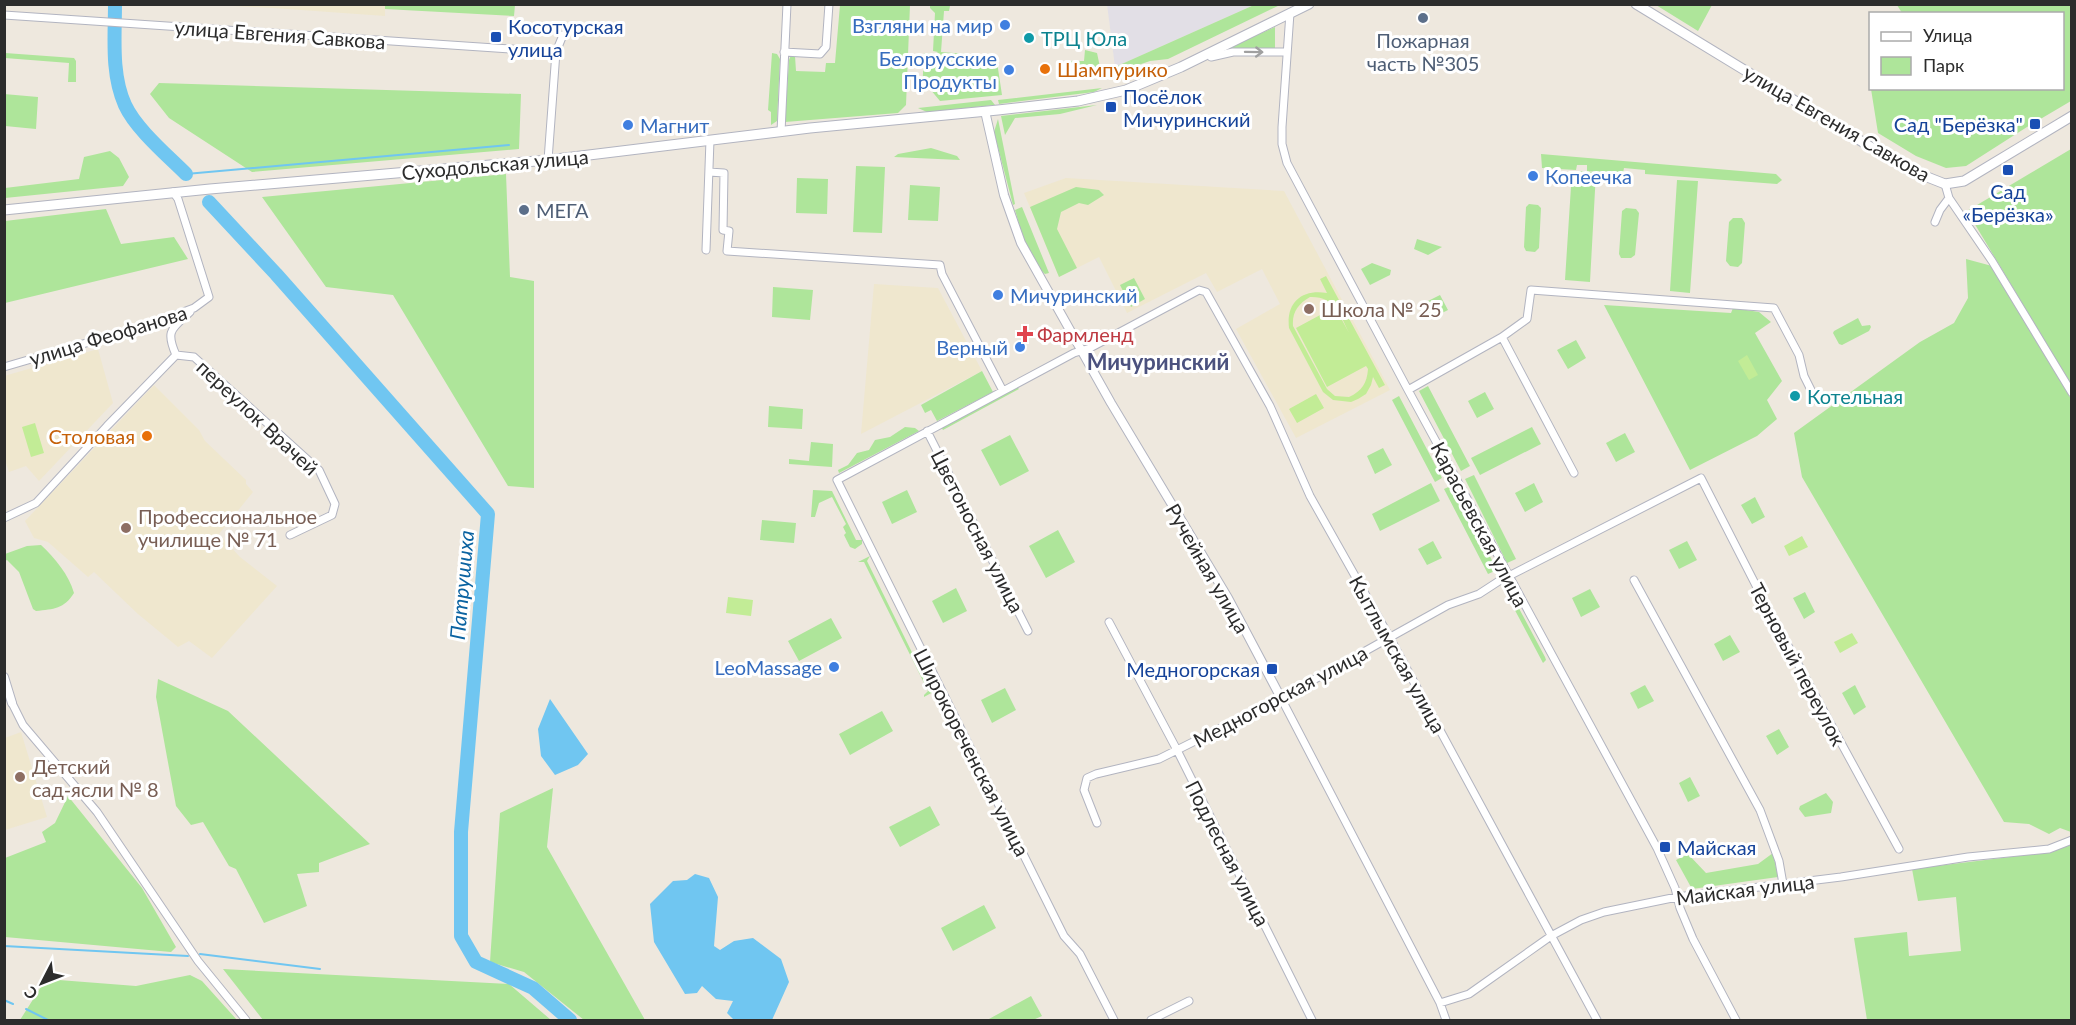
<svg xmlns="http://www.w3.org/2000/svg" width="2076" height="1025" font-family="Lato,sans-serif">
  <style>
    .industrial { fill: #e2dfe6 }
    .education { fill: #efe7ce }
    .green { fill: #aee59a }
    .pitch { fill: #c2ec96; fill-rule: evenodd }
    .water { fill: #70c6f1 }
    .lines { fill: none; stroke-linecap: round; stroke-linejoin: round }
    .stream { stroke: #70c6f1; stroke-width: 2 }
    .river { stroke: #70c6f1; stroke-width: 14 }
    .minor-casing { stroke: #b2b4c0; stroke-width: 9 }
    .tertiary-casing { stroke: #b2b4c0; stroke-width: 10 }
    .secondary-casing { stroke: #b2b4c0; stroke-width: 11 }
    .minor { stroke: #fff; stroke-width: 7 }
    .tertiary { stroke: #fff; stroke-width: 8 }
    .secondary { stroke: #fff; stroke-width: 9 }
    .oneway { stroke: #a0a0a0 }
    .service-dot { fill: #5c6f8a; stroke: #fff; stroke-width: 2 }
    .shop-dot { fill: #3f7fe0; stroke: #fff; stroke-width: 2 }
    .transit-dot { fill: #1a4fb4; stroke: #fff; stroke-width: 2 }
    .culture-dot { fill: #0f9aa8; stroke: #fff; stroke-width: 2 }
    .food-dot { fill: #e8710a; stroke: #fff; stroke-width: 2 }
    .education-dot { fill: #8d6e63; stroke: #fff; stroke-width: 2 }
    .health-dot { fill: #e0444e; stroke: #fff; stroke-width: 2 }
    .labels { text-anchor: middle; dominant-baseline: central; stroke-width: 6; stroke-linejoin: round; paint-order: stroke }
    .shop-label { font-size: 20px; fill: #366cbe; stroke: #fff; text-anchor: end }
    .transit-label { font-size: 20px; fill: #164399; stroke: #fff; text-anchor: start }
    .street-label { font-size: 20px; fill: #2c2c2c; stroke: #fff }
    .culture-label { font-size: 20px; fill: #0d838f; stroke: #fff; text-anchor: start }
    .service-label { font-size: 20px; fill: #4e5e75; stroke: #fff }
    .food-label { font-size: 20px; fill: #c56008; stroke: #fff; text-anchor: start }
    .education-label { font-size: 20px; fill: #785e54; stroke: #fff; text-anchor: start }
    .health-label { font-size: 20px; fill: #be3a42; stroke: #fff; text-anchor: start }
    .water-label { font-size: 21px; font-style: italic; fill: #0b63a1; stroke: #fff }
    .quarter-label { font-size: 22px; font-weight: bold; fill: #4b517e; stroke: #fff }
  </style>
  <rect width="100%" height="100%" fill="#eee8de"/>
  <path class="industrial" d="M1107,4L1254,5L1115,67Z"/>
  <path class="education" d="M214,5H385V16L273,8Z
    M1066,178L1284,191L1390,390L1296,438L1236,329L1280,304L1262,269L1217,292L1206,273L1127,313L1099,257L1059,277L1024,193Z
    M874,284L938,288L982,371L861,434Z
    M98,349L113,403L39,481L26,466L9,472L4,457V376Z
    M154,385L199,430L205,441L246,480V484L253,492L219,534L240,557L277,586L212,658L189,641L178,647L138,614L94,572L88,577L48,542L34,538L25,521Z
    M21,732L47,817L5,830V738Z"/>
  <path class="green" d="M385,5V4L515,5L514,16L385,9Z
    M840,5H910L906,105L898,113L785,122L789,60L791,55L795,56L796,71L825,72L826,63H835Z
    M930,5H947L950,6L949,11H944L941,52L992,56L997,62L1002,95L940,101L930,89L922,93L924,53L936,54L938,52L933,51L935,13L930,8Z
    M1254,5H1280L1168,59L1150,61L1124,70H1118L1115,67Z
    M1656,5L1712,4V5L1698,31Z
    M1897,5H2071V101L2027,127L1966,166L1946,168L1916,156L1878,133L1871,89L2062,88V14L1902,13Z
    M1275,27V48H1229Z
    M1085,50L1097,53L1100,67L1096,71L1089,70L1077,73L1074,64H1069V61H1084Z
    M5,53L74,58L76,61V82H68L69,63L5,58Z
    M772,53L777,54L780,59L777,121L771,125V112L768,110Z
    M159,83L521,94L519,149L252,172L169,118L150,94Z
    M1102,88L1094,92L999,104L998,100Z
    M4,94L38,97L36,129L5,126Z
    M991,100L995,105L927,112L918,108Z
    M1097,105L1060,114L1015,118L1005,135L1001,116Z
    M998,119L1015,204L1013,205L994,132Z
    M931,148L957,156L960,160L894,157L898,154Z
    M2071,149V385L1967,211Z
    M110,151L119,158L129,177L123,186L5,198V188L79,179L84,157Z
    M1541,154L1776,174L1782,180L1777,184L1645,174V170L1624,168L1623,173L1587,171V165H1577L1576,170L1542,168Z
    M856,166L885,167L882,233L853,232Z
    M1572,171L1596,172L1590,282L1565,280Z
    M506,174L510,277L534,281V488L508,486L393,295L326,287L262,197Z
    M797,178L828,179L827,214L796,213Z
    M1677,180L1698,181L1690,293L1670,291Z
    M910,185L940,187L938,221L908,220Z
    M1076,187L1099,190L1104,195L1088,205L1079,203L1061,212L1057,229L1077,268L1059,277L1030,207Z
    M1529,204L1538,205L1541,208L1539,248L1535,252L1526,251L1524,247L1526,207Z
    M1022,207L1049,273L1045,274C1027,260 1021,230 1015,210Z
    M1626,208L1636,209L1639,213L1635,255L1631,258H1621L1619,254L1622,211Z
    M106,209L121,244L174,237L188,259L5,303V221Z
    M1733,218H1742L1745,223L1742,263L1738,267L1730,266L1726,261L1729,222Z
    M1417,239L1442,247L1428,255L1414,249Z
    M1966,259L1992,266L2071,399V832L2060,828L2049,834L2029,824L2004,822L1802,477L1794,433L1920,342L1954,323L1968,298Z
    M1372,263L1391,270L1390,275L1370,285L1361,269Z
    M1134,278L1145,299L1131,307L1120,285Z
    M773,287L813,290L810,320L772,317Z
    M1440,295L1448,310L1428,320L1420,305Z
    M1604,305L1731,313L1733,308L1759,312L1771,322L1755,333L1782,381L1767,400L1777,419L1757,436L1690,470Z
    M1858,318L1862,326L1870,325L1871,327L1869,331L1842,345L1839,344L1833,333L1834,331Z
    M1576,340L1586,358L1568,369L1557,350Z
    M982,371L993,392L937,421L931,410L925,413L921,405Z
    M1428,386L1470,466L1461,471L1419,391Z
    M1017,387L1019,389L943,430L941,427Z
    M1485,392L1494,409L1477,418L1468,401Z
    M1399,396L1442,478L1435,482L1392,400Z
    M769,406L803,409L802,429L768,427Z
    M905,427L915,428L919,431L839,473L838,470L848,465L857,453L869,450L875,440L890,437Z
    M1532,427L1541,444L1480,475L1471,458Z
    M1625,433L1635,452L1616,462L1606,443Z
    M1010,435L1029,471L1000,486L981,450Z
    M811,442L833,444L832,467L789,464V459L809,461Z
    M1383,448L1392,465L1375,474L1367,456Z
    M1474,475L1516,559L1507,563L1465,479Z
    M1431,483L1440,501L1380,531L1372,514Z
    M1534,483L1543,502L1525,512L1515,493Z
    M1453,485L1497,570L1488,574L1444,489Z
    M813,490L832,491L856,540H862V544L855,549L850,547L844,535L846,533L843,527L846,524L832,497L819,503L815,517H811Z
    M907,490L917,512L892,524L882,502Z
    M1755,497L1765,517L1752,524L1741,505Z
    M762,520L796,523L794,543L760,540Z
    M1058,530L1075,562L1046,578L1029,546Z
    M1433,541L1442,558L1427,565L1418,549Z
    M1687,541L1697,560L1679,569L1669,550Z
    M41,545C55,558 69,575 74,593C64,609 54,609 36,611L33,609L19,572L7,560L5,561V554L27,546Z
    M870,556L867,561L930,689H934L935,691L924,697V695L928,691L864,562H858Z
    M1504,583L1507,586L1545,657L1546,660L1543,663L1501,584Z
    M956,588L967,611L943,623L932,601Z
    M1590,589L1600,607L1581,617L1572,598Z
    M1805,592L1815,612L1804,619L1793,598Z
    M831,618L842,638L799,661L788,641Z
    M1730,635L1740,652L1723,661L1714,644Z
    M158,679L228,711L370,844L319,863V872L297,874L307,906L264,923L236,869L229,866L203,822L191,825L176,806L156,697Z
    M1645,685L1654,701L1638,709L1630,693Z
    M1855,685L1866,707L1854,715L1842,693Z
    M1005,688L1016,710L992,723L981,700Z
    M882,711L893,731L850,755L839,734Z
    M1779,729L1789,747L1777,755L1766,736Z
    M1690,777L1700,796L1688,802L1679,783Z
    M553,788L547,847L645,1020H584L524,972L490,962L500,813Z
    M1826,793L1833,802L1831,813L1805,817L1799,809L1800,806Z
    M68,796L142,888L176,947L171,952L5,937V858L46,842L42,832L55,823Z
    M930,806L940,825L900,847L889,827Z
    M2071,844V1020H1867L1854,938L1907,932L1909,956L1961,951L1956,897L1918,901L1912,869L2051,852Z
    M1773,853L1778,877L1692,889L1676,860L1688,854L1706,873L1758,864Z
    M984,905L996,928L953,951L941,928Z
    M223,969L509,984L551,1020H263Z
    M190,975L202,981L237,1020H20L46,979L136,986Z
    M1031,996L1042,1016L1033,1020H990L989,1019Z"/>
  <path class="pitch" d="M1326,276L1385,385L1379,388L1373,377L1371,385L1366,394L1358,399L1351,402L1333,400L1323,392L1289,328C1286,302 1302,289 1327,293L1320,279ZM1310,297C1334,296 1340,314 1349,333L1335,307L1296,328L1327,387L1366,366L1368,369C1367,383 1362,391 1349,397L1335,396L1327,389L1293,326C1292,312 1298,304 1310,297Z
    M1747,355L1758,375L1749,380L1738,361Z
    M1316,394L1324,408L1297,423L1289,409Z
    M35,423L44,453L31,457L22,427Z
    M1802,536L1808,547L1789,556L1784,546Z
    M728,597L753,600L751,616L726,613Z
    M1852,633L1858,643L1840,653L1834,642Z"/>
  <path class="water" d="M550,699L588,754L578,765L555,775L541,756L538,729Z
    M695,874L709,878L718,897L714,946L720,950L734,941L753,938L781,959L789,982L772,1020H734L727,1013L733,1001L716,999L702,986L697,993L685,994L654,942L650,904L673,881L687,880Z"/>
  <g class="lines">
    <path class="stream" d="M186,174L509,145
      M4,946L188,956
      M200,954L320,969
      M4,1000L13,1004
      M26,1009L48,1020"/>
    <path class="river" d="M115,4C115,37 111,74 125,105C136,129 167,155 186,174
      M209,202L276,274L488,514L461,832V936L476,962L533,988L570,1020"/>
    <defs>
      <path id="minor" d="M1290,13L1282,127V144L1287,163L1408,390L1657,848L1675,888L1680,908L1693,939L1736,1020
        M4,15L556,52
        M784,52L820,54L826,47L829,4
        M1211,57L1233,52H1287
        M781,132L787,4
        M548,160L556,52L563,35
        M709,172L724,173L723,230L729,231L727,251L940,265L942,274L1003,391
        M1945,184L1949,198L1992,261L2072,393
        M1935,222L1940,210L1949,198
        M706,250L710,140
        M1502,337L1574,473
        M176,355L194,357L319,470L335,504L332,515L290,535
        M4,367L151,324L194,308L209,297L178,199L173,192
        M1408,390L1502,337L1527,319L1531,290L1774,308L1799,355L1804,376L1816,400
        M927,431L1028,631
        M4,518L36,503L107,426L176,355C165,330 172,329 190,312
        M1634,580L1760,810L1779,861L1783,884
        M1109,622L1177,750L1312,1020
        M1281,698L1440,1003L1446,1020
        M12,703L23,725L97,812L198,961L246,1020
        M1097,823L1084,790L1087,778L1096,774L1159,759L1281,698L1448,605L1479,594L1499,581L1701,478L1768,609L1899,849
        M1440,1003L1469,994L1551,936L1581,920L1604,912L1677,897L1841,877L1968,857L2049,849L2072,840
        M1114,1020L1080,954L1064,936L837,480L1074,353L1090,348L1199,290L1206,292L1270,406L1310,496L1390,638L1597,1020
        M1151,1020L1189,1001"/>
      <path id="tertiary" d="M985,111L1004,195L1021,243L1111,403L1228,598L1281,698
        M4,677L12,703"/>
      <path id="secondary" d="M1636,4L1907,169L1945,184L1964,181L2072,116
        M4,210L210,189L548,160L810,128L998,110L1078,101L1126,90L1181,67L1309,4"/>
    </defs>
    <use href="#minor" class="minor-casing"/>
    <use href="#tertiary" class="tertiary-casing"/>
    <use href="#secondary" class="secondary-casing"/>
    <use href="#minor" class="minor"/>
    <use href="#tertiary" class="tertiary"/>
    <use href="#secondary" class="secondary"/>
  </g>
  <defs><path id="oneway-shaft" d="M-6 0H5M1.5-3L5.5 0L1.5 3" fill="none" stroke-width="1.6" stroke-linecap="round" stroke-linejoin="round" transform="scale(1.5)"/></defs>
  <use class="oneway" href="#oneway-shaft" transform="translate(1254 52) rotate(1)"/>
  <g class="service-dot">
    <circle cx="1423" cy="18" r="6"/>
    <circle cx="524" cy="210" r="6"/>
  </g>
  <g class="shop-dot">
    <circle cx="1005" cy="25" r="6"/>
    <circle cx="1009" cy="70" r="6"/>
    <circle cx="628" cy="125" r="6"/>
    <circle cx="1533" cy="176" r="6"/>
    <circle cx="998" cy="295" r="6"/>
    <circle cx="1020" cy="347" r="6"/>
    <circle cx="834" cy="667" r="6"/>
  </g>
  <g class="transit-dot">
    <rect x="490" y="31" width="12" height="12" rx="3"/>
    <rect x="1105" y="101" width="12" height="12" rx="3"/>
    <rect x="2029" y="118" width="12" height="12" rx="3"/>
    <rect x="2002" y="164" width="12" height="12" rx="3"/>
    <rect x="1266" y="663" width="12" height="12" rx="3"/>
    <rect x="1659" y="841" width="12" height="12" rx="3"/>
  </g>
  <g class="culture-dot">
    <circle cx="1029" cy="38" r="6"/>
    <circle cx="1795" cy="396" r="6"/>
  </g>
  <g class="food-dot">
    <circle cx="1045" cy="69" r="6"/>
    <circle cx="147" cy="436" r="6"/>
  </g>
  <g class="education-dot">
    <circle cx="1309" cy="309" r="6"/>
    <circle cx="126" cy="528" r="6"/>
    <circle cx="20" cy="777" r="6"/>
  </g>
  <path class="health-dot" d="M1022 325h6v6h6v6h-6v6h-6v-6h-6v-6h6z"/>
  <g class="labels">
    <g class="shop-label">
      <text x="993" y="25">Взгляни на мир</text>
      <text x="997" y="58">Белорусские<tspan x="997" dy="23">Продукты</tspan></text>
      <text x="640" y="125" text-anchor="start">Магнит</text>
      <text x="1545" y="176" text-anchor="start">Копеечка</text>
      <text x="1010" y="295" text-anchor="start">Мичуринский</text>
      <text x="1008" y="347">Верный</text>
      <text x="822" y="667">LeoMassage</text>
    </g>
    <g class="transit-label">
      <text x="508" y="26">Косотурская<tspan x="508" dy="23">улица</tspan></text>
      <text x="1123" y="96">Посёлок<tspan x="1123" dy="23">Мичуринский</tspan></text>
      <text x="2023" y="124" text-anchor="end">Сад "Берёзка"</text>
      <text x="2008" y="191" text-anchor="middle">Сад<tspan x="2008" dy="23">«Берёзка»</tspan></text>
      <text x="1260" y="669" text-anchor="end">Медногорская</text>
      <text x="1677" y="847">Майская</text>
    </g>
    <g class="street-label">
      <text transform="translate(280 34) rotate(4)">улица Евгения Савкова</text>
      <text transform="translate(1837 123) rotate(30)">улица Евгения Савкова</text>
      <text transform="translate(495 164) rotate(-5)">Суходольская улица</text>
      <text transform="translate(108 335) rotate(-17)">улица Феофанова</text>
      <text transform="translate(258 417) rotate(43)">переулок Врачей</text>
      <text transform="translate(1480 524) rotate(62)">Карасьевская улица</text>
      <text transform="translate(978 531) rotate(63)">Цветоносная улица</text>
      <text transform="translate(1208 568) rotate(60)">Ручейная улица</text>
      <text transform="translate(1398 654) rotate(61)">Кытлымская улица</text>
      <text transform="translate(1798 664) rotate(62)">Терновый переулок</text>
      <text transform="translate(1280 696) rotate(-28)">Медногорская улица</text>
      <text transform="translate(972 752) rotate(63)">Широкореченская улица</text>
      <text transform="translate(1228 853) rotate(63)">Подлесная улица</text>
      <text transform="translate(1745 889) rotate(-7)">Майская улица</text>
    </g>
    <g class="culture-label">
      <text x="1041" y="38">ТРЦ Юла</text>
      <text x="1807" y="396">Котельная</text>
    </g>
    <g class="service-label">
      <text x="1423" y="40">Пожарная<tspan x="1423" dy="23">часть №305</tspan></text>
      <text x="536" y="210" text-anchor="start">МЕГА</text>
    </g>
    <g class="food-label">
      <text x="1057" y="69">Шампурико</text>
      <text x="135" y="436" text-anchor="end">Столовая</text>
    </g>
    <g class="education-label">
      <text x="1321" y="309">Школа № 25</text>
      <text x="138" y="516">Профессиональное<tspan x="138" dy="23">училище № 71</tspan></text>
      <text x="32" y="766">Детский<tspan x="32" dy="23">сад-ясли № 8</tspan></text>
    </g>
    <g class="health-label">
      <text x="1037" y="334">Фармленд</text>
    </g>
    <g class="water-label">
      <text transform="translate(461 585) rotate(-85)">Патрушиха</text>
    </g>
    <g class="quarter-label">
      <text x="1158" y="361">Мичуринский</text>
    </g>
  </g>
  <rect width="2076" height="1025" fill="none" stroke="#2c2c2c" stroke-width="12"/>
  <rect x="1869" y="12" width="195" height="78" fill="#ffffff" stroke="#ababab" stroke-width="1.5"/>
  <rect x="1881" y="32" width="30" height="9" fill="#ffffff" stroke="#ababab" stroke-width="1.5"/>
  <text x="1923" y="42" font-size="18" fill="#2c2c2c">Улица</text>
  <rect x="1881" y="57" width="30" height="18" fill="#aee59a" stroke="#ababab" stroke-width="1.5"/>
  <text x="1923" y="72" font-size="18" fill="#2c2c2c">Парк</text>
  <g transform="translate(42 983) rotate(228)" stroke="#ffffff" stroke-width="4.5" paint-order="stroke">
  <path d="M0-4.5L10 22L0 15L-10 22Z" fill="#2c2c2c"/>
  <text y="-9" font-size="16" font-weight="bold" text-anchor="middle" fill="#2c2c2c">С</text>
  </g>
</svg>
